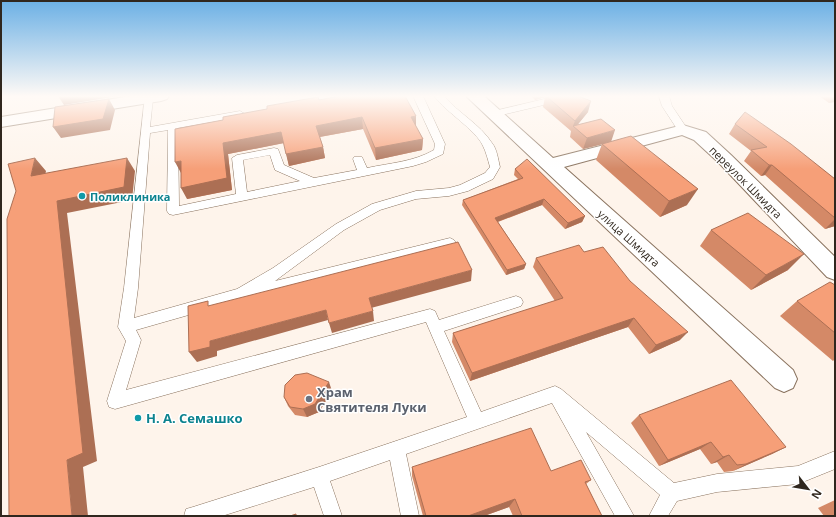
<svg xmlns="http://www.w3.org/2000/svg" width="836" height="517" font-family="'Open Sans',sans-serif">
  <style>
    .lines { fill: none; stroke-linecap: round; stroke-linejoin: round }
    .service-casing { stroke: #8a735f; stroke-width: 1 }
    .minor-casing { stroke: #8a735f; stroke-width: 2 }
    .primary-casing { stroke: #8a735f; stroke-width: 2 }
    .service { fill: #fff; fill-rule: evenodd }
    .minor { fill: #fff; fill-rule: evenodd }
    .primary { fill: #fff; fill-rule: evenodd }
    .wall { fill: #d48967 }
    .shaded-wall { fill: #ac6f54 }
    .building { fill: #f69f78; stroke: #ac6f54 }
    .culture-dot { fill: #0f9aa8; stroke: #fff; stroke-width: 1.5 }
    .worship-dot { fill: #6b7280; stroke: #fff; stroke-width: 1.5 }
    .labels { text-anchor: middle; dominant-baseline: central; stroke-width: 3; stroke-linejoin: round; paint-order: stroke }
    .street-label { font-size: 11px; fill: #30271e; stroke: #fff }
    .culture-label { font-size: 11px; font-weight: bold; fill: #0d838f; stroke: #fff; text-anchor: start }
    .near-worship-label { font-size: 13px; font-weight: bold; fill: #5b616d; stroke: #fff; text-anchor: start }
    .near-culture-label { font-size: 13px; font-weight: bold; fill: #0d838f; stroke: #fff; text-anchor: start }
  </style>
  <rect width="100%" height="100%" fill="#fef4eb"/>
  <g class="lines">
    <defs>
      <path id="service" d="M145,96H151L153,98L150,127L240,111L245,114L240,117L178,128L179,206L236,194L232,158L237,155L274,148L278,149L284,165L314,178L357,170L353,159L354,157H362L367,168C390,163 413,162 434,150L435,144L413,96H423L445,144L443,154L426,162L413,166L173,215L169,214L167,211L168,130L150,133L138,288L134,318L237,289L273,268L336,224L372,204L416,191L449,188L460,185L485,173L490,167C488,160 486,152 483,146C476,130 447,113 434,96H444C458,113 480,124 492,143C497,149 498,159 500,167L493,179L468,191L449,196L416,199L380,210L344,230L275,281L450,238L454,240L456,243L454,246L255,297L251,295L241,300L136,330L141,340L126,390L430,309L435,311L439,320L516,296L521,298L523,302L521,306L444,331L481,412L555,386L561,389L674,483L717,474L798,466L835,451V469L798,484L717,492L677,501L668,516H649L660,495L586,432L634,516H615L552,403L406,454L419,516H401L390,460L330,481L342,516H324L314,487L222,516H184L186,509L193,507L319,467L467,417L426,322L115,409L109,407L107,401L126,341L118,327L124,288ZM270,155L275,170L300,181L247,192L243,160Z
        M557,96H575L573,98L493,117L488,114L490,112Z
        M659,96H669L672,106L688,130L687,132H679L662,106Z"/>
      <path id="minor" d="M466,96H484L553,158L683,125L706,132L731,155L835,257V280L827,277L719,163L694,140L682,135L564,167L793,370L797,379L793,388L784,392L775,388Z"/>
      <path id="primary" d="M131,96H169L167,99L161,101L1,127V117Z"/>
    </defs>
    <use href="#service" class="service-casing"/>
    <use href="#minor" class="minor-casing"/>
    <use href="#primary" class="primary-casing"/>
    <use href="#service" class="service"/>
    <use href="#minor" class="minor"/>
    <use href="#primary" class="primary"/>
  </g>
  <path class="wall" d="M531,96H578L588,112L577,125L611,141L687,205L660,217L596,160L602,144L583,149L570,137L571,131L543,107L545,97L535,100Z
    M819,96H835L829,103Z
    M319,100L416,116V127L423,139L422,150L376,160L363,129L320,137L323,147L325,158L289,166L284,143L228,154L232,190L187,199L223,120Z
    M735,124L835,179V226L825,229L765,175L761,176L744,161L751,151L729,134Z
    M515,169L585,216L582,222L565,229L542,205L498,222L526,264L524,269L506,275L462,205L463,200L518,179L514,175Z
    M711,230L788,270L751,290L700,246Z
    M584,252L630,281L680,340L649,354L628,327L470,381L452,342L453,333L555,301L533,267L536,258Z
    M835,285V359L833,361L780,316L797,301Z
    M332,391L319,412L307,417L295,415L288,406L284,397Z
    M639,415L786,447L772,454L733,471L724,472L717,462L711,464L700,449L659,466L631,423Z
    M412,467L551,471L591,480L586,484L602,516H513L509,507L484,516H423L412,476Z
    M835,500V516H824L818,508Z"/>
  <path class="shaded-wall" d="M58,96H118L64,105Z
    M536,96H545V97L535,100Z
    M834,96H835V102L829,103Z
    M109,99L115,110L110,130L61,138L53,127Z
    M591,101L588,112L575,128L573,126L575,121Z
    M416,116V128L411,117Z
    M362,117L363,129L319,137L316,126Z
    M615,130L611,142L583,149L587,138Z
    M281,132L284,143L228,154L232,190L187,199L181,188L223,143Z
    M423,139L422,150L376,160L375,148Z
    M323,147L325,158L289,166L286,154Z
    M35,158L46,171L42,189L31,176Z
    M127,158L135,171L132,200L67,213L97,461L83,467L88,516H72L67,460L57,201Z
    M181,161V173L175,162Z
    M769,165H772L765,175L761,176Z
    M698,189L687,205L660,217L669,201Z
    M544,199L542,205L494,223L495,218Z
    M585,216L582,222L565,229L568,223Z
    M835,219V226L825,229Z
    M804,254L788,270L751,290L766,275Z
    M526,264L524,269L506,275L507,270Z
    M472,270L471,281L371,308L369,298Z
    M326,310L328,320L217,351V356L197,362L189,352L210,341Z
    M373,311L374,321L332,333L329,323Z
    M634,318L628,327L470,381L472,373Z
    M688,332L680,340L649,354L656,345Z
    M329,382L332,391L319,412L307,417L303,409Z
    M711,442L700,449L659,466L668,460Z
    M786,447L772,454L733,471L746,464Z
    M729,455L717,462L711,464L723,457Z
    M515,499L509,507L484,516H468Z"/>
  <path class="building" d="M340,96H405L416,116L411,117L423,139L375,148L362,117L316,126L323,147L286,154L281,132L223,143L227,178L181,188V161L175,162V129L223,120V117L267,109V106L318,97L319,100Z
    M546,96H578L591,101L575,121Z
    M109,99L103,119L53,127L55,107Z
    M745,112L791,144L835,179V218L772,165H769L751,150L767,147L735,124Z
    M601,119L615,130L587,138L573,126Z
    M631,136L698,189L669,201L602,144Z
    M35,158L31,176L127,158L124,187L57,201L83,453L67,460L72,516H9L7,219L16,191L8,164Z
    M527,159L585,216L568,223L544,199L495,218L526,264L507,270L463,200L523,178L515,169Z
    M748,213L804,254L766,275L711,230Z
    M458,242L472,270L369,298L373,311L329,323L326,310L210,341V347L189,352L188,306L208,301V306Z
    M579,245L584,252L603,247L630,281L688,332L656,345L634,318L472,373L453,333L563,298L536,258Z
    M830,282L835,285V333L797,301Z
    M307,373L329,382L315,404L303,409L290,407L284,397L285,385L295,375Z
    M731,380L786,447L746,464L737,465L729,455L723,457L711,442L668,460L639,415Z
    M531,428L551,471L581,460L591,480L585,482L602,516H522L515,499L468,516H426L412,467Z
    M296,514V516H290Z"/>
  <linearGradient id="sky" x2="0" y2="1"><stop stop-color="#6bb0e5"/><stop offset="0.57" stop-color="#fffaf6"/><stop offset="1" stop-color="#fffaf6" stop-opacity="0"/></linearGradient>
  <rect width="836" height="169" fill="url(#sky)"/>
  <g class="culture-dot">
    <circle cx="82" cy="196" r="4"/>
    <circle cx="138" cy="418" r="4"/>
  </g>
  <circle class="worship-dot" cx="309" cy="399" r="4"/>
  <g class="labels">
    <g class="street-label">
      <text transform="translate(746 182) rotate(45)">переулок Шмидта</text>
      <text transform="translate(629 238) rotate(42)">улица Шмидта</text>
    </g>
    <g class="culture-label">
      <text x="90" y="196">Поликлиника</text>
    </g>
    <g class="near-worship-label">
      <text x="317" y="392">Храм<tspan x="317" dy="15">Святителя Луки</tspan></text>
    </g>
    <g class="near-culture-label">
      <text x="146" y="418">Н. А. Семашко</text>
    </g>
  </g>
  <rect width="836" height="517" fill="none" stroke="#30271e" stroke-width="4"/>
  <g transform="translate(808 489) rotate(121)" stroke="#ffffff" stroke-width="3" paint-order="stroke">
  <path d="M0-3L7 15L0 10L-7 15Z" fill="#30271e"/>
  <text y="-6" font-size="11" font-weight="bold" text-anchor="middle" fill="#30271e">N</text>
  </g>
</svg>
